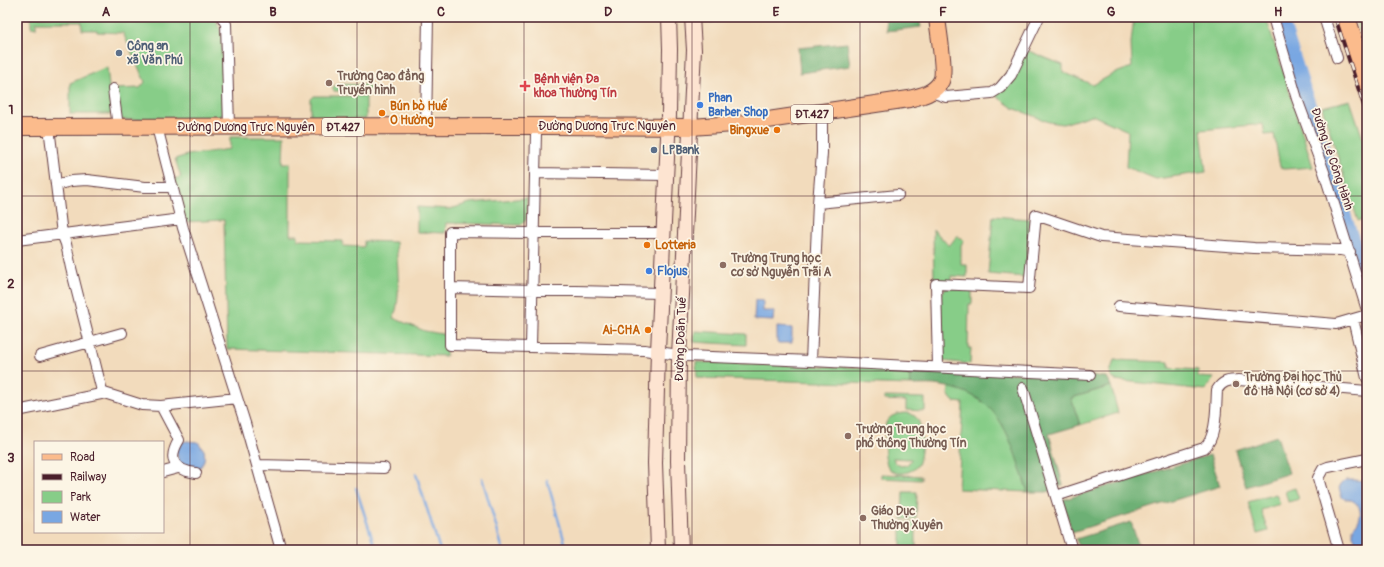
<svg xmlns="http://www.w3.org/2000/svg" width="1384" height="567" font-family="Pangolin,sans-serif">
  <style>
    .green { fill: #87cd88; stroke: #68765a; fill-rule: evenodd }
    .forest { fill: #6db074; stroke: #5c6850 }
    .water { fill: #79a7e2; stroke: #626386 }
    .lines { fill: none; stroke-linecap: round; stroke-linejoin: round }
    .stream { stroke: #79a7e2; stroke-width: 2.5 }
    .river { stroke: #79a7e2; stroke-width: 15 }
    .street-casing { stroke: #633b41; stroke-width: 12 }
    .secondary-casing { stroke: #633b41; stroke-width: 16 }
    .primary-casing { stroke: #633b41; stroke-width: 18 }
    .highway-casing { stroke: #633b41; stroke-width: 20 }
    .street { stroke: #fff; stroke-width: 10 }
    .secondary { stroke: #fde4d1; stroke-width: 14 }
    .primary { stroke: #fbbb8c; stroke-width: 16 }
    .highway { stroke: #fbbb8c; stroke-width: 18 }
    .rail-casing { stroke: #4a1f2b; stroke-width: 4 }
    .rail { stroke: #fcf5e5; stroke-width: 2.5; stroke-dasharray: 8; stroke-linecap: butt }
    .grid { fill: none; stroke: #4a1f2b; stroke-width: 1; stroke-opacity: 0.55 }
    .service-dot { fill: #5c6f8a; stroke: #fcf5e5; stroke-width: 1.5 }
    .education-dot { fill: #8d6e63; stroke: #fcf5e5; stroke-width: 1.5 }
    .health-dot { fill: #e0444e; stroke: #fcf5e5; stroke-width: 1.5 }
    .shop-dot { fill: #3f7fe0; stroke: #fcf5e5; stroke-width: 1.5 }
    .food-dot { fill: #e8710a; stroke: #fcf5e5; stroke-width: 1.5 }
    .labels { text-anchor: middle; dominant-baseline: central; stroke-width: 3.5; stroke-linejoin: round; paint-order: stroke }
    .shield { fill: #fcf5e5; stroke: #7f5f63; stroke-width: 1 }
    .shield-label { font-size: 11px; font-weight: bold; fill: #4a1f2b }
    .service-label { font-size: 12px; font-weight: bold; fill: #4e5e75; stroke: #fcf5e5; text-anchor: start }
    .education-label { font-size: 12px; font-weight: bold; fill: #785e54; stroke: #fcf5e5; text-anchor: start }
    .health-label { font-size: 12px; font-weight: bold; fill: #be3a42; stroke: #fcf5e5; text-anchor: start }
    .shop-label { font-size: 12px; font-weight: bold; fill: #366cbe; stroke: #fcf5e5; text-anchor: start }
    .food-label { font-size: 12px; font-weight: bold; fill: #c56008; stroke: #fcf5e5; text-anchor: start }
    .street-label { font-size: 12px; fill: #4a1f2b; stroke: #fcf5e5 }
    .neatline { fill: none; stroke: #4a1f2b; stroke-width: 1.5 }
    .grid-label { font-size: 13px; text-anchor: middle; font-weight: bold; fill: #4a1f2b }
  </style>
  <rect width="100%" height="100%" fill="#fcf5e5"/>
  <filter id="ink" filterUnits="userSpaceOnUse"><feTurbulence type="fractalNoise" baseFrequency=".025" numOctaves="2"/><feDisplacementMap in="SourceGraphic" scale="8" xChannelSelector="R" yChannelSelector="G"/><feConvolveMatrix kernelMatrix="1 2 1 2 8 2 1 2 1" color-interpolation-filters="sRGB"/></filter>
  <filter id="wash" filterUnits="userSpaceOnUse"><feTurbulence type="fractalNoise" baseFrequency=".012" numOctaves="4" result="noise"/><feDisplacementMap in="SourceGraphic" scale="16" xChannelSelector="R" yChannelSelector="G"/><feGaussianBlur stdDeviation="0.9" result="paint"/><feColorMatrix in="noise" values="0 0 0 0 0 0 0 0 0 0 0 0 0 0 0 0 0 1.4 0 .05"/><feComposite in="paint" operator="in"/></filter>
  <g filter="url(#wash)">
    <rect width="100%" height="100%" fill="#f2dbbc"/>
    <path class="green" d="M31,17H215L222,35L223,119L119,120L115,89L140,88L145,82L123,33L97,32V30H82V22H36V28L31,27Z
      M1134,17H1266L1313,167L1284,169L1280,167L1274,134L1265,135L1263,124L1201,130L1206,172L1156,179L1126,167L1128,131L1092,115L1063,124L1049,122L1013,108L992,93L1024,49L1063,65V72L1093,85L1113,74L1132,67L1131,43Z
      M1355,17H1367V51Z
      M107,67L112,114H70V83Z
      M339,84L366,85L370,88V90L366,92L334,91L332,89L334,86Z
      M314,96H366V119H311V99Z
      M1350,100L1367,151V218L1358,221L1322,107Z
      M230,137H284L283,163H290V235H298V240L343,241V246L364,247V241L396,242C397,261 402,303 393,318L425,331L447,335L446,356L227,349L224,220L184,222L173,179L181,177L175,159L187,155L230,149Z
      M527,198L526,220L521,225L446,223L445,233L417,232V207L450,209L470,203Z
      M993,216L1030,219L1025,277L988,274Z
      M933,229L949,246L957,236L964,240L961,245V264H967V277L951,276V283L934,281Z
      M946,288H972V304H969L968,348H971L970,364L943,361L939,296Z
      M695,331L746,334V345L694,342Z
      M1114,360L1169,362V368L1198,370V377L1214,378L1205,390L1123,381L1115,380L1111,377L1110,373Z
      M696,362L907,369L911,385L697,378Z
      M1111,386L1118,413L1080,425L1071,398Z
      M949,387C1006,399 1012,445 1028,492L958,489L963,403L954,402L948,395Z
      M884,397L925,398V411L906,410V401L884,400Z
      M898,414C903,413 909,412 913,415C925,421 922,451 919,462C917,468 913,470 908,472C883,479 884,455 885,439C885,434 885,428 886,423C888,418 893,415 898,414ZM893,458L911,459V460L907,465L901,466L895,463Z
      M881,474L921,476V480L881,478Z
      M1295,488L1299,499L1288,502L1285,491Z
      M903,492H917L916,519H902Z
      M1276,494L1280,504L1261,510L1268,531L1257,534L1248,502Z
      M901,522L916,523V550H901Z"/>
    <path class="forest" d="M885,17H919L921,27L887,31Z
      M847,43L850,66L800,73L798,48Z
      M907,369L1107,377L1111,386L1071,398L1080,425L1049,434L1063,485L1047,492H1028C1010,441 1004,396 942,386C932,384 921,385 911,385Z
      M1277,436L1289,473L1246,487L1235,450Z
      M1210,455L1220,486L1072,532L1062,500Z
      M1131,522L1140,550H1080L1076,539Z"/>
    <path class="water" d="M704,17H729L727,20L704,23Z
      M755,300L763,301V311H774L773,321L754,320Z
      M777,327L792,328V343H777Z
      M187,441L198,442L204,450C206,458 203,470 193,470C189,470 184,468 180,467L176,450L182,442Z
      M1345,480H1355L1367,481V543L1362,544L1356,542L1353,535V528C1362,520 1364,506 1351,500C1348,499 1344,500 1342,497C1341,495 1340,491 1339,488L1341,484Z"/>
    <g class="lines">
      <path class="stream" d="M416,474L440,550
        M482,478L503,550
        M547,480L567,550
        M356,488L376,550"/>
      <path class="river" d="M1280,17L1367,287"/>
    </g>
  </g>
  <g filter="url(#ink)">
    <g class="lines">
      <defs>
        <path id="street" d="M222,17L226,24L229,126
          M1273,17L1297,99L1324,172L1367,310
          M1324,17L1337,58
          M113,89L118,127
          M931,92L946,97L992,93L1000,88L1011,75L1039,17
          M157,127L183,228L245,423L281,550
          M426,127L428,17
          M535,173L666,175
          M56,185L71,181L87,180L145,187H173
          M818,203L822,153V112
          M664,233H534L450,232V345L644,350L686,356L811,361L1090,375
          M17,240L181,219
          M450,288L660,293
          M1119,306L1336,324L1367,315
          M1353,319L1367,378
          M531,346L536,133
          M40,356L122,333
          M811,361L818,203L898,195
          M938,367L936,284L1029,288L1036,215L1101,237L1254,248L1341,250L1350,252
          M1023,388L1072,550
          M101,392L142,405L161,406L237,398
          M161,406L179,440C167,460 174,470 196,473
          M17,411L101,394L102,391L71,268L66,244L62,234L49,127
          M258,465L384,468
          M163,472L178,468
          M1056,496L1204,448C1217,438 1216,406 1217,390C1222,381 1229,380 1239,380L1367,391
          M1339,550L1318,478L1323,469L1328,467L1367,459"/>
        <path id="secondary" d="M658,550L655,463L658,351L669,115L670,49L669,17
          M681,550L678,461L679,356L694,50L692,17"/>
        <path id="primary" d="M17,127L547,126L691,127L748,123L909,99C921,96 935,93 941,81C946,72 938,30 937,17"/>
        <path id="highway" d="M1346,17L1367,82"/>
      </defs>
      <use href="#street" class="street-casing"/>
      <use href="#secondary" class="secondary-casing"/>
      <use href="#primary" class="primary-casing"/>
      <use href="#highway" class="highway-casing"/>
      <use href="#street" class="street"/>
      <use href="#secondary" class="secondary"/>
      <use href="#primary" class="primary"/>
      <use href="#highway" class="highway"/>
      <defs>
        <path id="rail" d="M1335,17L1367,115"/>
      </defs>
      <use href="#rail" class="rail-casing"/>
      <use href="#rail" class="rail"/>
    </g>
  </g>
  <path class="grid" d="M190,17V550M357,17V550M524,17V550M692,17V550M860,17V550M1027,17V550M1194,17V550M17,196H1367M17,371H1367"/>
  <g class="service-dot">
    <circle cx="119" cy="53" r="4"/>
    <circle cx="654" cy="150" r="4"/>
  </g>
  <g class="education-dot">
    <circle cx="329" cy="83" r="4"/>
    <circle cx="723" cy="265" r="4"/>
    <circle cx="1236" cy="384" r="4"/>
    <circle cx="848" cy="436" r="4"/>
    <circle cx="863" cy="518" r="4"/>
  </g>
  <path class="health-dot" d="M523 80h4v4h4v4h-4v4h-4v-4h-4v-4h4z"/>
  <g class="shop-dot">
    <circle cx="700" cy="105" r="4"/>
    <circle cx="649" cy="271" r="4"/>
  </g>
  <g class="food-dot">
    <circle cx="382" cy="113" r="4"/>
    <circle cx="777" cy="130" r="4"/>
    <circle cx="647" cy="245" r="4"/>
    <circle cx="648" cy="330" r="4"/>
  </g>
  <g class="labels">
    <g class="shield">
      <rect x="791" y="105" width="42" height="18" rx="3"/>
      <rect x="322" y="118" width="42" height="18" rx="3"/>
    </g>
    <g class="shield-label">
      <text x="812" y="114">ĐT.427</text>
      <text x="343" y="127">ĐT.427</text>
    </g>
    <g class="service-label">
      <text x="127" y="46">Công an<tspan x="127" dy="14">xã Văn Phú</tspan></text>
      <text x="662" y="150">LPBank</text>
    </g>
    <g class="education-label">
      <text x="337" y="76">Trường Cao đẳng<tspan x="337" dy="14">Truyền hình</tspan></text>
      <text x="731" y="258">Trường Trung học<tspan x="731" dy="14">cơ sở Nguyễn Trãi A</tspan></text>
      <text x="1244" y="377">Trường Đại học Thủ<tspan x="1244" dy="14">đô Hà Nội (cơ sở 4)</tspan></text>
      <text x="856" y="429">Trường Trung học<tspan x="856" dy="14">phổ thông Thường Tín</tspan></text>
      <text x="871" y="511">Giáo Dục<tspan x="871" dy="14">Thường Xuyên</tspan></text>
    </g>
    <g class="health-label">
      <text x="534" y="79">Bệnh viện Đa<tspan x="534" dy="14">khoa Thường Tín</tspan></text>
    </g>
    <g class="shop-label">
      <text x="708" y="98">Phan<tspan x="708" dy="14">Barber Shop</tspan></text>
      <text x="657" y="271">Flojus</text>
    </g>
    <g class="food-label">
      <text x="390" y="106">Bún bò Huế<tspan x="390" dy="14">O Hường</tspan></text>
      <text x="769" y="130" text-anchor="end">Bingxue</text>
      <text x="655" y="245">Lotteria</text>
      <text x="640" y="330" text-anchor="end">Ai-CHA</text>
    </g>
    <g class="street-label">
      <text x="607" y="126">Đường Dương Trực Nguyên</text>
      <text x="246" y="127">Đường Dương Trực Nguyên</text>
      <text transform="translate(1332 159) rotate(71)">Đường Lê Công Hành</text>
      <text transform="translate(681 339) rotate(-88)">Đường Doãn Tuế</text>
    </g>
  </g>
  <rect width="1384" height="567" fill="none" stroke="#fcf5e5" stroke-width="44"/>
  <rect x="34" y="441" width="130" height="92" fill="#fcf5e5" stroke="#b59f9b"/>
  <rect x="42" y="454" width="20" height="6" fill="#fbbb8c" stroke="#b59f9b"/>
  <text x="70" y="461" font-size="12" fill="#4a1f2b">Road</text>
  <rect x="42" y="474" width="20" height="6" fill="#4a1f2b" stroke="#b59f9b"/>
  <text x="70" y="481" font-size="12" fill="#4a1f2b">Railway</text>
  <rect x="42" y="491" width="20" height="12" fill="#87cd88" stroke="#b59f9b"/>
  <text x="70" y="501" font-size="12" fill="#4a1f2b">Park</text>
  <rect x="42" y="511" width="20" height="12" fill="#79a7e2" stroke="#b59f9b"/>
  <text x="70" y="521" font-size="12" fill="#4a1f2b">Water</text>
  <rect x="22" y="22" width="1340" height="523" class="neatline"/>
  <g class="grid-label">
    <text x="106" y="16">A</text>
    <text x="273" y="16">B</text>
    <text x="441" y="16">C</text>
    <text x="608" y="16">D</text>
    <text x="776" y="16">E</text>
    <text x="943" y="16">F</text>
    <text x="1111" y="16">G</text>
    <text x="1278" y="16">H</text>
    <text x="11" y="114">1</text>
    <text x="11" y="288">2</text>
    <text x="11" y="462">3</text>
  </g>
</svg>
